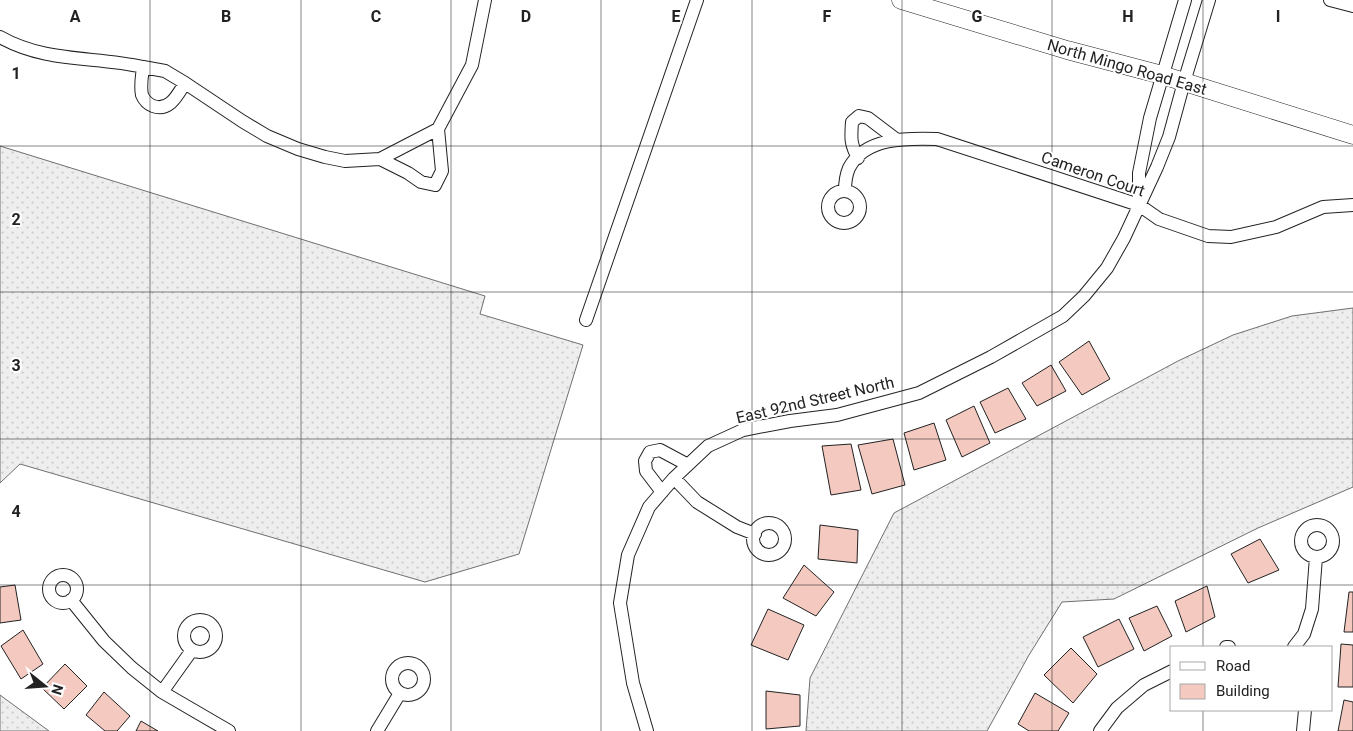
<svg xmlns="http://www.w3.org/2000/svg" width="1353" height="731" font-family="Roboto,sans-serif">
  <style>
    .grass { fill: url(#grass-dots); stroke: #6f6f6f }
    .building { fill: #f3c9c0; stroke: #222 }
    .lines { fill: none; stroke-linecap: round; stroke-linejoin: round }
    .street-casing { stroke: #222; stroke-width: 14 }
    .secondary-casing { stroke: #222; stroke-width: 19 }
    .street { stroke: #fff; stroke-width: 12 }
    .secondary { stroke: #fff; stroke-width: 18 }
    .grid { fill: none; stroke: #222; stroke-width: 1; stroke-opacity: 0.55 }
    .labels { text-anchor: middle; dominant-baseline: central; stroke-width: 4; stroke-linejoin: round; paint-order: stroke }
    .street-label { font-size: 16px; fill: #222; stroke: #fff }
    .grid-label { font-size: 16px; text-anchor: middle; font-weight: bold; fill: #222; stroke: #fff; stroke-width: 4; stroke-linejoin: round; paint-order: stroke }
  </style>
  <defs>
    <pattern id="grass-dots" width="8" height="8" patternUnits="userSpaceOnUse" patternTransform="scale(1.25)"><rect width="8" height="8" fill="#eee"/><path d="M2 2h.1M6 6h.1" fill="none" stroke="#ccc" stroke-width="1.8" stroke-linecap="round"/></pattern>
  </defs>
  <rect width="100%" height="100%" fill="#fff"/>
  <path class="grass" d="M0,146L485,296L480,314L583,345L519,554L425,582L20,464L0,483Z
    M1353,308V487L1258,528L1114,599L1062,602L1029,655L987,731H806L810,678L894,513L1178,361L1233,335L1292,316Z
    M0,695L49,731H0Z"/>
  <path class="building" d="M1089,341L1110,379L1082,395L1059,362Z
    M1051,365L1066,391L1037,406L1022,383Z
    M1008,388L1026,419L995,433L980,402Z
    M974,406L990,443L962,457L946,420Z
    M934,423L946,460L914,470L904,433Z
    M893,439L905,485L872,494L858,445Z
    M851,444L861,490L831,495L822,446Z
    M820,525L858,530L857,563L818,559Z
    M1260,539L1279,570L1248,583L1231,554Z
    M804,565L834,592L816,616L783,598Z
    M15,585L21,620L0,623V587Z
    M1207,586L1215,617L1186,632L1175,601Z
    M1349,592H1353V632H1344Z
    M1157,606L1172,636L1144,651L1129,618Z
    M768,609L804,625L788,660L751,645Z
    M1119,619L1134,649L1098,667L1083,637Z
    M23,630L43,664L21,679L1,646Z
    M1341,644L1353,645V687H1338Z
    M1071,648L1097,674L1073,703L1044,675Z
    M65,664L87,686L64,709L42,688Z
    M766,691L800,695V726L766,729Z
    M104,692L130,716L117,731H105L86,715Z
    M1035,693L1069,713L1058,731H1029L1018,724Z
    M1344,700L1353,702V731H1338Z
    M141,721L158,731H136Z"/>
  <g class="lines">
    <defs>
      <path id="street" d="M1330,0L1353,6
        M0,37C46,63 94,56 143,67
        M185,83C178,94 170,112 153,106C148,104 144,100 142,95C140,86 142,76 143,67L165,71L185,83L242,121L267,136L298,149L325,157L345,161L380,159L438,129L472,65L485,0
        M858,158C850,143 851,138 852,122L859,116L868,118L897,140
        M380,159L408,173L421,182L435,185L442,171L438,129
        M845,191C845,184 846,175 849,168C865,137 907,138 937,139L1139,205L1159,219L1208,236L1231,237L1276,227L1323,207L1353,205
        M828 207a16 16 0 1 1 32 0a16 16 0 1 1-32 0Z
        M1139,200V173L1150,118L1185,0
        M586,320L697,0
        M674,478L697,502L737,527L755,534
        M662,492L646,471L645,461L650,452L660,450L688,465
        M753 539a16 16 0 1 1 32 0a16 16 0 1 1-32 0Z
        M1301 541a16 16 0 1 1 32 0a16 16 0 1 1-32 0Z
        M49 589a14 14 0 1 1 28 0a14 14 0 1 1-28 0Z
        M71,600L104,641L132,668L162,692L229,731
        M184 636a16 16 0 1 1 32 0a16 16 0 1 1-32 0Z
        M1226,647H1229
        M1294,647L1304,634L1312,609L1316,557
        M392 679a16 16 0 1 1 32 0a16 16 0 1 1-32 0Z
        M162,692L192,650
        M377,731L400,693
        M647,731L633,683L620,603L628,555L649,507L674,478L708,446L743,430L790,421L837,415L919,393L991,357L1063,316L1084,296L1107,268L1124,238L1157,167L1169,137L1184,82L1209,0
        M1100,731L1117,708L1144,685L1172,671
        M1303,731L1305,710"/>
      <path id="secondary" d="M901,0L1067,50L1162,75L1353,135"/>
    </defs>
    <use href="#street" class="street-casing"/>
    <use href="#secondary" class="secondary-casing"/>
    <use href="#street" class="street"/>
    <use href="#secondary" class="secondary"/>
  </g>
  <path class="grid" d="M150,0V731M301,0V731M451,0V731M601,0V731M752,0V731M902,0V731M1052,0V731M1203,0V647M0,146H1353M0,292H1353M0,439H1353M0,585H1353M1203,710V731"/>
  <g class="labels">
    <g class="street-label">
      <text transform="translate(1127 67) rotate(16)">North Mingo Road East</text>
      <text transform="translate(1093 174) rotate(19)">Cameron Court</text>
      <text transform="translate(815 400) rotate(-13)">East 92nd Street North</text>
    </g>
  </g>
  <g class="grid-label">
    <text x="75" y="22">A</text>
    <text x="226" y="22">B</text>
    <text x="376" y="22">C</text>
    <text x="526" y="22">D</text>
    <text x="676" y="22">E</text>
    <text x="827" y="22">F</text>
    <text x="977" y="22">G</text>
    <text x="1128" y="22">H</text>
    <text x="1278" y="22">I</text>
    <text x="16" y="79">1</text>
    <text x="16" y="225">2</text>
    <text x="16" y="371">3</text>
    <text x="16" y="517">4</text>
  </g>
  <rect x="1170" y="646" width="162" height="65" fill="#ffffff" stroke="#a7a7a7"/>
  <rect x="1180" y="662" width="25" height="8" fill="#ffffff" stroke="#a7a7a7"/>
  <text x="1216" y="671" font-size="15" fill="#222222">Road</text>
  <rect x="1180" y="684" width="25" height="15" fill="#f3c9c0" stroke="#a7a7a7"/>
  <text x="1216" y="696" font-size="15" fill="#222222">Building</text>
  <g transform="translate(45 686) rotate(107)" stroke="#ffffff" stroke-width="4" paint-order="stroke">
  <path d="M0-4L9 19L0 12L-9 19Z" fill="#222222"/>
  <text y="-8" font-size="14" font-weight="bold" text-anchor="middle" fill="#222222">N</text>
  </g>
</svg>
